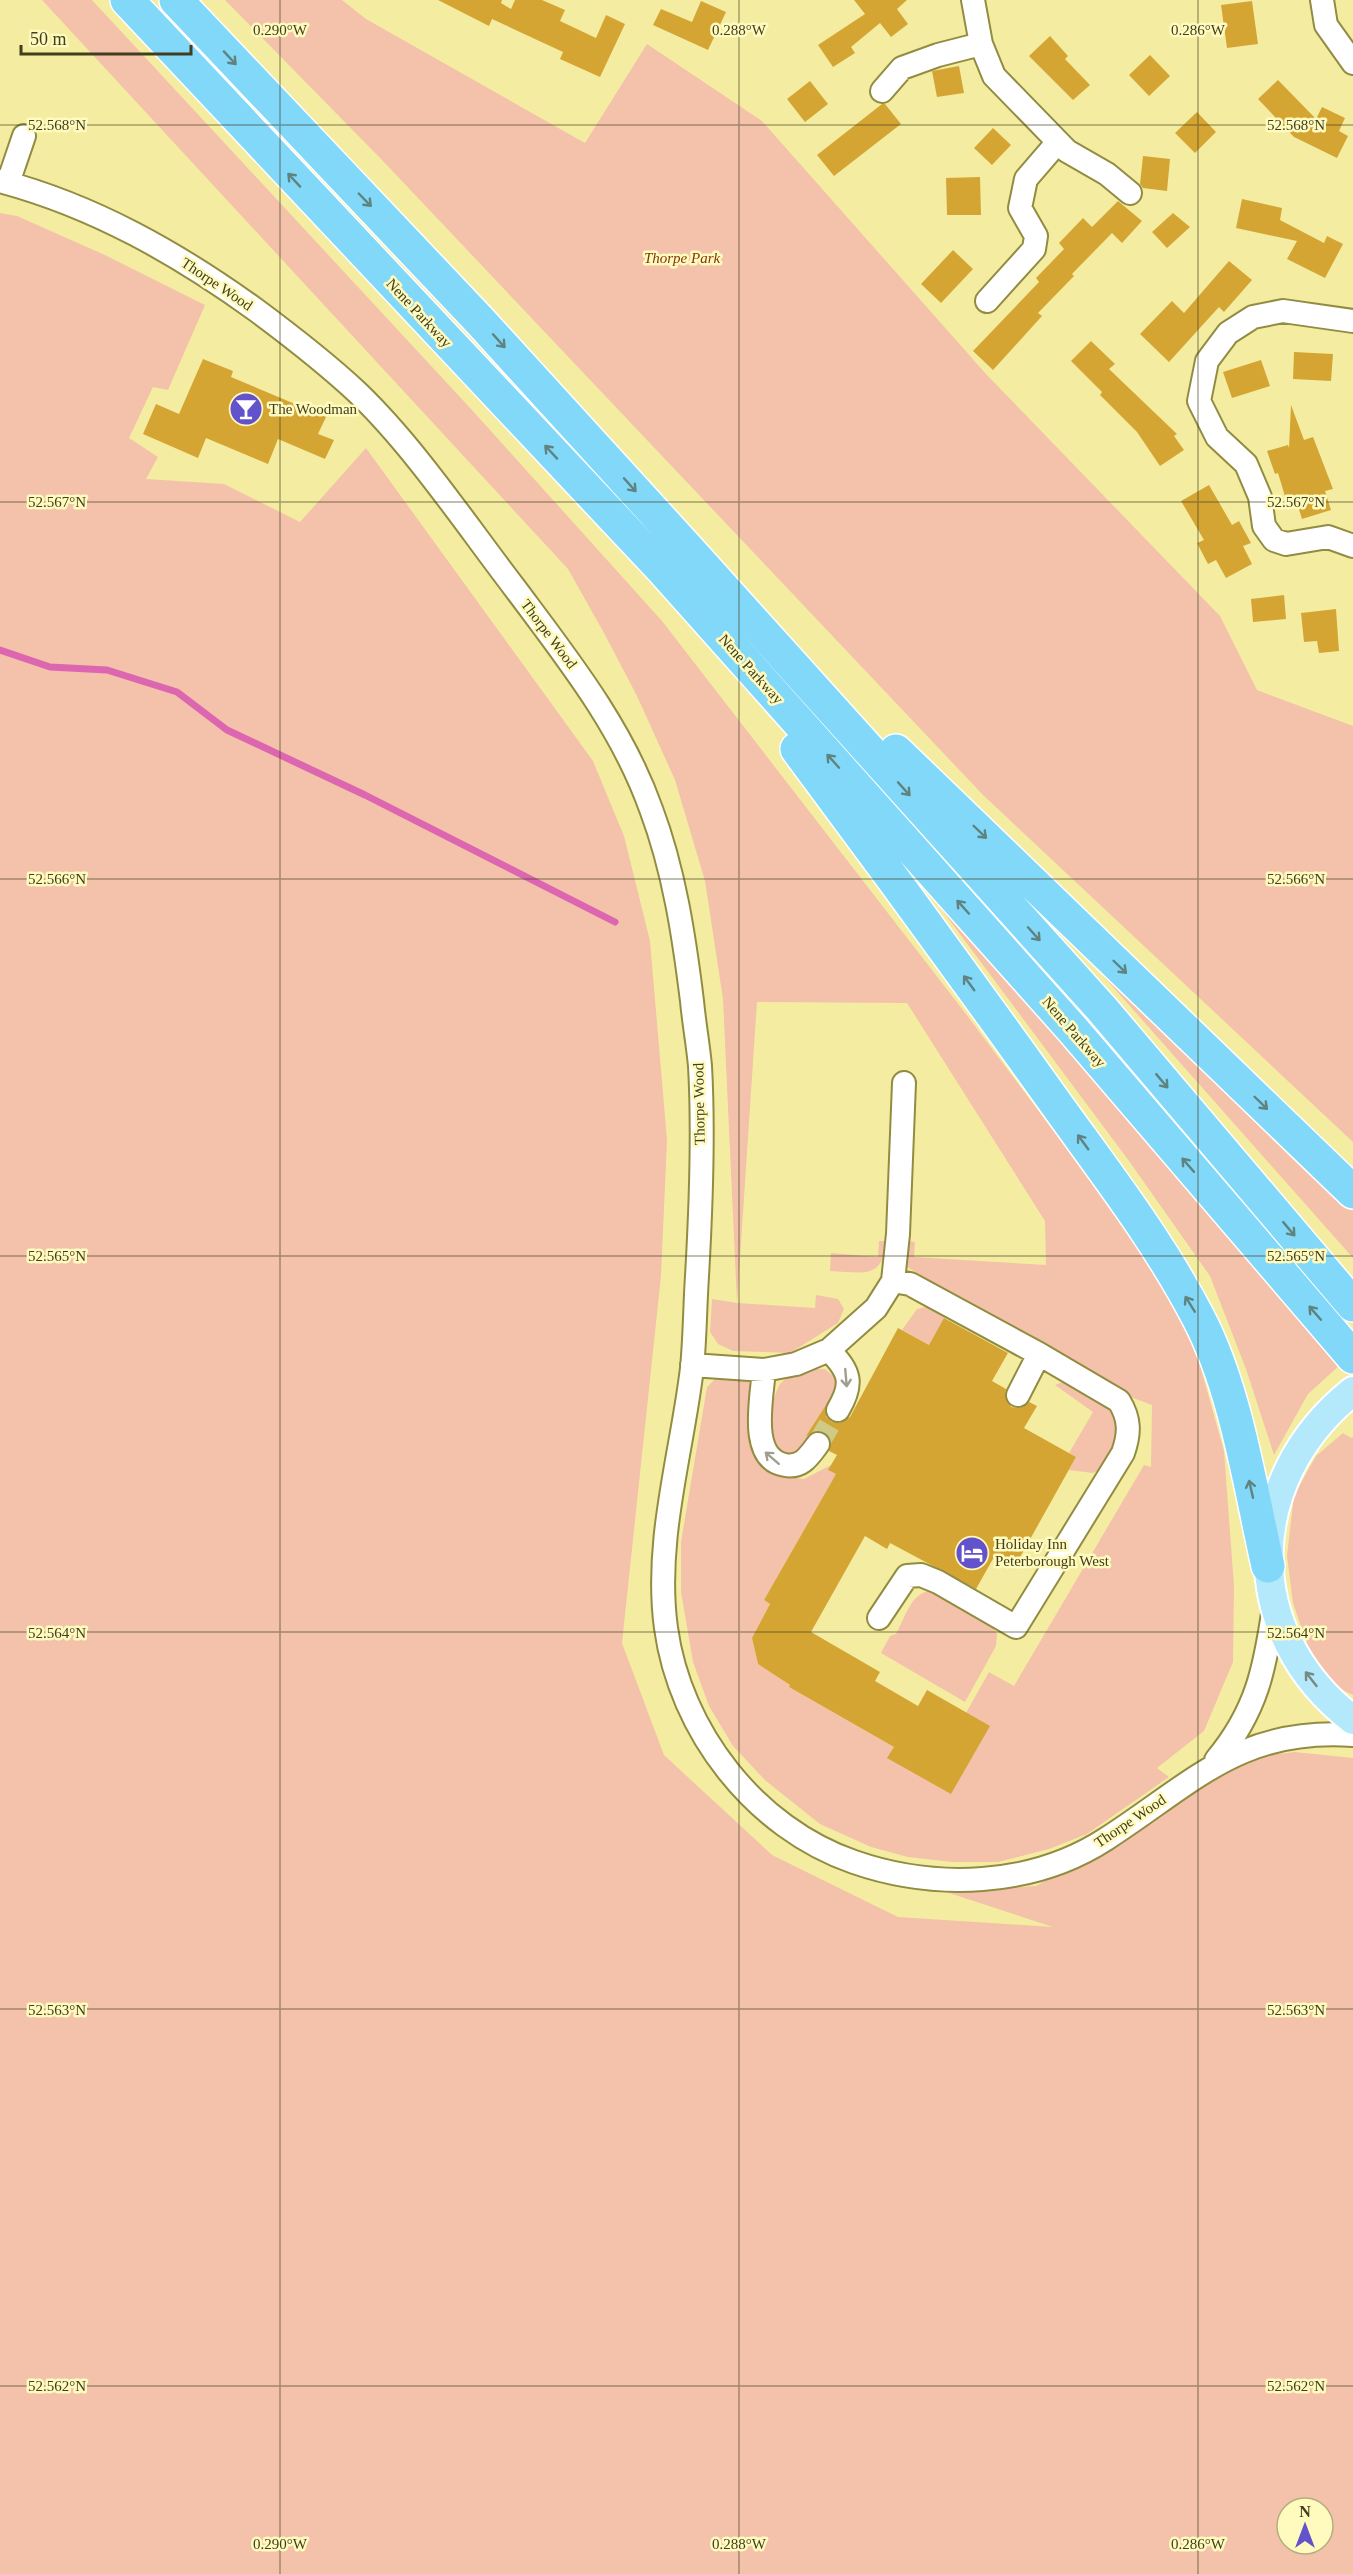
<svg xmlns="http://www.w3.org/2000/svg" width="1353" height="2574" font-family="'Times New Roman',serif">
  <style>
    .green { fill: #f4c1ab; fill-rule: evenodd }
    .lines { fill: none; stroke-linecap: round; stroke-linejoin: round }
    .stream { stroke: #dc66b0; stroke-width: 7 }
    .building { fill: #d5a534 }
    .minor-tunnel { stroke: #d0ca87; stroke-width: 22; stroke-dasharray: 22 11; stroke-linecap: butt }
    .minor-casing { stroke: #928c41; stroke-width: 26 }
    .major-casing { stroke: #fff; stroke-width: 32 }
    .highway-casing { stroke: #fff; stroke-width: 36 }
    .minor { stroke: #fff; stroke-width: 22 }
    .major { stroke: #b4e8fb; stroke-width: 28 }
    .highway { stroke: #82d8f8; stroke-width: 33 }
    .oneway { stroke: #5e8380 }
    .oneway2 { stroke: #a09e8e }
    .oneway3 { stroke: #758a81 }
    .ticks { fill: none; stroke: #413e1e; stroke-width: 1.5; stroke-opacity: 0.45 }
    .labels { text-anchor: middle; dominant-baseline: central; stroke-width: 5; stroke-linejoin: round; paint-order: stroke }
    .park-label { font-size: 15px; font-style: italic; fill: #843509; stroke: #fffabd }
    .street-label { font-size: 15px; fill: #413e1e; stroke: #fffabd }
    .poi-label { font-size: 15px; fill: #413e1e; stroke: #fffabd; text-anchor: start }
    .ticks-label { font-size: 15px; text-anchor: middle; fill: #413e1e; stroke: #fffabd; stroke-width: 5; stroke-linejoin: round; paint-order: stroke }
  </style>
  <rect width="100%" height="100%" fill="#f4eda1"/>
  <path class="green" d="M42,0H92L472,410L662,621L966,1014L1103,1197L1173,1300L1196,1351L1224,1451L1234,1586L1233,1662L1204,1731L1157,1768L1169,1777L1087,1834L1049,1849L998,1862H952L908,1857L871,1847L820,1824L766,1781L733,1746L709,1706L693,1662L681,1592V1542L707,1387L720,1374L755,1381L757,1454L781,1476L804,1479L831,1465L829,1470L839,1476L832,1481L764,1600L770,1604L752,1638L758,1664L790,1685L789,1687L894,1747L888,1758L966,1713L989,1672L1014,1686L1144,1465L1151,1467L1152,1405L1125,1395L907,1267L908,1241L915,1242L914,1257L1046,1265L1045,1221L907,1003L757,1002L737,1303L815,1308L816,1295L838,1299L844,1309L838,1323L790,1353L733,1351L718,1344L710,1332L712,1299L737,1303L723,999L705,881L675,780L637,696L604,633L568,569Z
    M225,0H342L366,19L585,143L647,44L762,121L986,374L1220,616L1257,690L1353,726V1142L983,795L382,160Z
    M0,213L17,216L105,255L205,305L168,390L153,387L129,438L158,457L146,479L224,484L300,522L366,448L593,761L624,836L650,941L667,1140L661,1276L622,1643L664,1755L772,1855L898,1917L1053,1927L946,1892L1036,1886L1121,1838L1245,1758L1295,1752L1353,1758V2574H0ZM1287,2508H1323V2544H1287Z
    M913,858L1340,1365L1308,1394L1274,1455L1246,1369L1210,1276L1129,1161L904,859Z
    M1052,918L1353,1199V1258Z
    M879,1241H887C882,1281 862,1272 830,1271L831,1253L878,1257Z
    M929,1306L947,1314L929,1345L902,1330L917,1309Z
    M811,1369H825C832,1375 840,1381 840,1391C841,1402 820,1438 812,1445C804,1453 796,1455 786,1457C779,1452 774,1447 771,1439C767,1428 773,1392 781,1383C789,1374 800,1372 811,1369Z
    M1063,1382H1072L1112,1408L1119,1425L1120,1438L1102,1469L1093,1473L1069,1470L1076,1457L1069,1453L1093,1412L1055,1385Z
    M1343,1433L1351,1438L1353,1437V1695L1338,1688L1309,1650L1293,1603L1287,1556L1294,1495L1316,1456Z
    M934,1590L992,1626L997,1634L996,1646L965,1702L881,1653L890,1636L896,1634C906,1616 911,1591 934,1590Z"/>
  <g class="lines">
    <path class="stream" d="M0,650L50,667L107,670L177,692L227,730L365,795L615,922"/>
  </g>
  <path class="building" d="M438,0H502L501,3L511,9L515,0H542L565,10L560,21L596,38L606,15L625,24L600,77L560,59L563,52L492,19L489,26Z
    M854,0H907L897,9L908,24L891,37L880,23L851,47L855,53L833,67L818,45L865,14Z
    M701,1L726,12L708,50L653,25L661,9L692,22Z
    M1252,1L1258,44L1227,48L1221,5Z
    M1050,36L1068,56L1065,59L1090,85L1073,100L1029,56Z
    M1150,55L1170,76L1149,96L1129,75Z
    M959,66L964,93L937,97L932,71Z
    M1278,80L1316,119L1322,107L1345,118L1339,131L1348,136L1337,158L1294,137L1258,99Z
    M810,81L828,104L805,122L787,99Z
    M882,104H885L901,124L834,176L817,155Z
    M1197,112L1216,132L1195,153L1175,133Z
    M993,128L1011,145L992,165L974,148Z
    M1143,156L1170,159L1167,191L1143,188L1140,184Z
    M980,177L981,215H947L946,178Z
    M1242,199L1282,208L1280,220L1324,243L1327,236L1343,244L1325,278L1287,259L1297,241L1236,228Z
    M1118,201L1142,221L1122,243L1112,233L1072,274L1074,276L1038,313L1042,316L993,370L973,351L1039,282L1036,278L1064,249L1059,243L1083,218L1092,227Z
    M1173,213L1190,227L1167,248L1152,232Z
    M953,250L973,269L941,303L921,284Z
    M1229,261L1252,280L1224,312L1219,307L1169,362L1140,334L1172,301L1184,313Z
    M1091,341L1115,364L1109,369L1177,434L1174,436L1184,450L1160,466L1137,432L1100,395L1102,392L1071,361Z
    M1294,352L1333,354L1331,381L1293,379Z
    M203,359L233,371L231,377L326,417L318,434L334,440L325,459L278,439L268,464L206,438L198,458L143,434L156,404L179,414Z
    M1261,360L1270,386L1232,398L1223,372Z
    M1291,405L1304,440L1313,437L1333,489L1325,491L1331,510L1302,519L1296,500L1287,503L1278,473L1275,474L1267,451L1288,445L1289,448Z
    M1209,485L1232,525L1239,521L1251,543L1243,546L1252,564L1226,578L1216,560L1208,564L1197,543L1204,540L1181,501Z
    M1284,595L1286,619L1253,622L1251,599Z
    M1336,609L1339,651L1319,653L1317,641L1304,642L1301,613Z
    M944,1318L1008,1353L992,1381L1006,1389L1005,1396L1011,1407L1019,1408L1029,1402L1037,1406L1024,1428L1076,1457L1014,1568L994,1557L976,1589L890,1543L887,1549L865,1536L811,1632L880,1672L875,1681L918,1706L927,1690L990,1726L951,1794L887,1758L894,1747L789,1687L790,1685L758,1664L752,1638L770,1604L764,1600L836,1474L828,1470L837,1455L829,1451L830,1438L819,1431L806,1436L826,1405V1417L832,1422L839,1423L850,1417L898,1328L929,1345Z"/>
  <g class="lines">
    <path class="minor-tunnel" d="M818,1444L838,1410"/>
    <defs>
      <path id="minor" d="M973,0L981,44L994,76L1067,151L1107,174L1130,193
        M1322,0L1326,25L1353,63
        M882,91L902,68L938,55L981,44
        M0,181C94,206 177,253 256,310C291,336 326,363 358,393C415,448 465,523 514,587C566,657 621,725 651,809C674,870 684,936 692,1001C694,1023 698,1044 700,1066C704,1136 701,1207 697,1276C695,1306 695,1337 692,1368C682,1453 654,1541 666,1628C680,1731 755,1828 854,1862C935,1890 1032,1887 1106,1839C1193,1783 1240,1727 1353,1735
        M8,183L24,136
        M987,301L1034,249L1036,236L1020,208L1026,179L1057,143
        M1353,321L1283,311L1253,317L1228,333L1207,361L1199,401L1217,437L1246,464L1260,497L1264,526L1274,540L1286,544L1328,537L1353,546
        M829,1350C850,1372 854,1383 838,1410
        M692,1365L764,1370L796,1364L829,1350L876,1308L893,1281L898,1234L904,1083
        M764,1370C762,1397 748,1459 785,1465C802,1468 809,1456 818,1444
        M1018,1395L1039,1354
        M879,1618L907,1576L921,1575L938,1582L1016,1627L1123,1453C1130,1433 1130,1419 1119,1401L1039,1354L910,1284L893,1281
        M1216,1760C1257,1711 1265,1668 1274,1607"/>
      <path id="major" d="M1353,1391C1242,1479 1239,1633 1353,1720"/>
      <path id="highway" d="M127,0L663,570L1073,1030L1353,1357
        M176,0L480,321L696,558L1102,1009L1353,1305
        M797,749C882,863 966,978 1049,1094C1101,1167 1157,1238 1198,1317C1236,1389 1250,1487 1268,1566
        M896,751L1353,1192"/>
    </defs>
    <use href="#minor" class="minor-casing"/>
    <use href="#major" class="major-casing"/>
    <use href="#highway" class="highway-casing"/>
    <use href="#minor" class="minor"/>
    <use href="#major" class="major"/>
    <use href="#highway" class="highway"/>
  </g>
  <defs><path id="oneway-shaft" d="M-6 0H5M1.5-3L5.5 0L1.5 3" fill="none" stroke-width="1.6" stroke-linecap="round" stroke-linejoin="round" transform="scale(1.5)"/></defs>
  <g class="oneway">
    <use href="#oneway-shaft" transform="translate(230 58) rotate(47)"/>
    <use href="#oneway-shaft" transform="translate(294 180) rotate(-133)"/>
    <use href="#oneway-shaft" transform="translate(365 200) rotate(46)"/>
    <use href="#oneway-shaft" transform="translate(499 341) rotate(48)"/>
    <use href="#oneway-shaft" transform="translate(551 452) rotate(-133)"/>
    <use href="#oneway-shaft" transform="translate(630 485) rotate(48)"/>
    <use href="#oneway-shaft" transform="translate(833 761) rotate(-132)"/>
    <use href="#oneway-shaft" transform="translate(904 789) rotate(48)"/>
    <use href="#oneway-shaft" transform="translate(980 832) rotate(44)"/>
    <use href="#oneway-shaft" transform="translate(963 907) rotate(-132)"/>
    <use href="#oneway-shaft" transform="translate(1034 934) rotate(48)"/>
    <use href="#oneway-shaft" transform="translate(1120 967) rotate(44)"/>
    <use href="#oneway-shaft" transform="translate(969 983) rotate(-126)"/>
    <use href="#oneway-shaft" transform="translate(1162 1081) rotate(50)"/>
    <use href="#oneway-shaft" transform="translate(1261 1103) rotate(44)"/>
    <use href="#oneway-shaft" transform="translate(1083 1142) rotate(-126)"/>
    <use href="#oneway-shaft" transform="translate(1188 1165) rotate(-131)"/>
    <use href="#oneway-shaft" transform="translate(1289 1229) rotate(50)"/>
    <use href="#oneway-shaft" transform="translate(1190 1304) rotate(-122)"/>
    <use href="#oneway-shaft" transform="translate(1315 1313) rotate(-131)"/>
    <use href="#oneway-shaft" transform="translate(1251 1489) rotate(-103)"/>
  </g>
  <g class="oneway2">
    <use href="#oneway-shaft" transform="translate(846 1378) rotate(85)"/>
    <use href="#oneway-shaft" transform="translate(772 1458) rotate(-139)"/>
  </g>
  <use class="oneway3" href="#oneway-shaft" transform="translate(1311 1679) rotate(-128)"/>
  <path class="ticks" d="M280,0V2574M739,0V2574M1198,0V2574M0,125H1353M0,502H1353M0,879H1353M0,1256H1353M0,1632H1353M0,2009H1353M0,2386H1353"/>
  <defs>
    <symbol id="bar-disc" viewBox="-11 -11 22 22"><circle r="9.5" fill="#6252cb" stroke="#fffabd"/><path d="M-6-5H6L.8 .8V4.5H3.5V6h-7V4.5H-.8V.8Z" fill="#fff"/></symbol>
    <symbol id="hotel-disc" viewBox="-11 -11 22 22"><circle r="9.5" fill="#6252cb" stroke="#fffabd"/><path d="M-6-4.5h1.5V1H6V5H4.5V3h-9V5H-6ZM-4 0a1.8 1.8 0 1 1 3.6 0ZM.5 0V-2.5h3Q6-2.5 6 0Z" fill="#fff"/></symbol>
  </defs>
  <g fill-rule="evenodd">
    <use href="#bar-disc" x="227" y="390" width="38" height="38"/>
    <use href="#hotel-disc" x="953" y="1534" width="38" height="38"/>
  </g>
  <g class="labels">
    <g class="park-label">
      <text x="682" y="258">Thorpe Park</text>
    </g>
    <g class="street-label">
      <text transform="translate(217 284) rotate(34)">Thorpe Wood</text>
      <text transform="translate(419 313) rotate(47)">Nene Parkway</text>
      <text transform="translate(549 634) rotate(53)">Thorpe Wood</text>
      <text transform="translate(751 669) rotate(48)">Nene Parkway</text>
      <text transform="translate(1074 1032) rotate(49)">Nene Parkway</text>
      <text transform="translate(699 1104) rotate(-91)">Thorpe Wood</text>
      <text transform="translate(1130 1821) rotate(-34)">Thorpe Wood</text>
    </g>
    <g class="poi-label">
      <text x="269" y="409">The Woodman</text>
      <text x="995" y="1544">Holiday Inn<tspan x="995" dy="17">Peterborough West</tspan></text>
    </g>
  </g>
  <g class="ticks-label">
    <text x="280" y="35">0.290°W</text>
    <text x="739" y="35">0.288°W</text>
    <text x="1198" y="35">0.286°W</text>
    <text x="57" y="130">52.568°N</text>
    <text x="1296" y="130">52.568°N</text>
    <text x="57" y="507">52.567°N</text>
    <text x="1296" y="507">52.567°N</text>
    <text x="57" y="884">52.566°N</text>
    <text x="1296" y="884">52.566°N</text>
    <text x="57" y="1261">52.565°N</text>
    <text x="1296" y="1261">52.565°N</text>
    <text x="57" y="1638">52.564°N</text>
    <text x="1296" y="1638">52.564°N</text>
    <text x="57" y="2015">52.563°N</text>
    <text x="1296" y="2015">52.563°N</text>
    <text x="57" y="2391">52.562°N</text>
    <text x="1296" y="2391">52.562°N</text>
    <text x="280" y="2549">0.290°W</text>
    <text x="739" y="2549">0.288°W</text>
    <text x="1198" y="2549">0.286°W</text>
  </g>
  <g transform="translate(1305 2526)"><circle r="28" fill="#fffabd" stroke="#b3af7d" stroke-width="1.5"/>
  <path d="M0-4.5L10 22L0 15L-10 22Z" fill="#6252cb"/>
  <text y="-9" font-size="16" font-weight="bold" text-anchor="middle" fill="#413e1e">N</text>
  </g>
  <path d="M21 45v9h170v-9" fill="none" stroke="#413e1e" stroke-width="3"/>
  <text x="30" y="45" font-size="18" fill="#413e1e" stroke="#fffabd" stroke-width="4.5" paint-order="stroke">50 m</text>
</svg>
